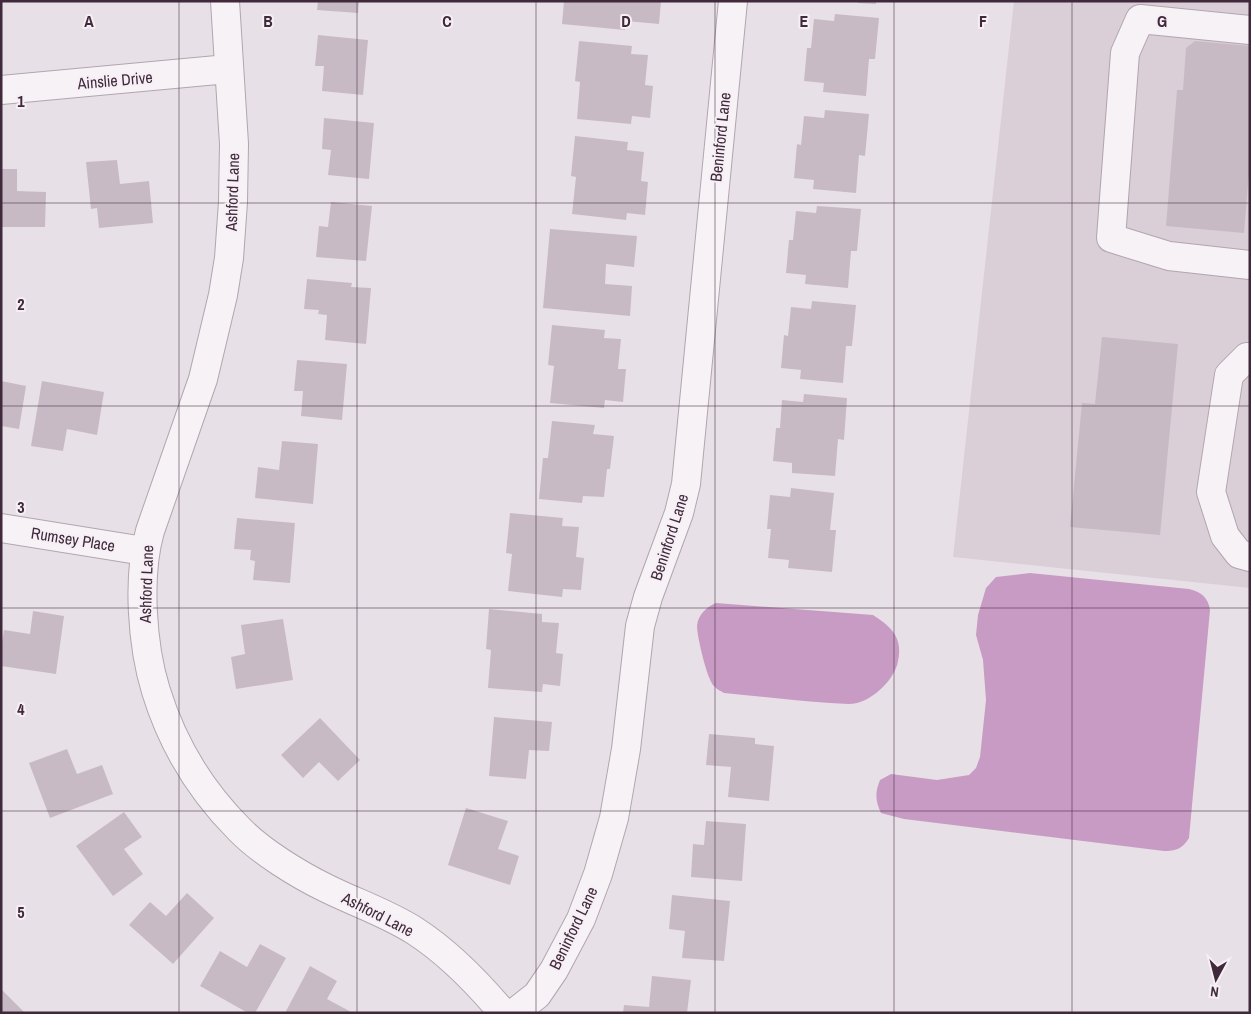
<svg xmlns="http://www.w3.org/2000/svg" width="1251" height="1014" font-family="'Archivo Narrow',sans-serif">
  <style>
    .built { fill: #daced7 }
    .water { fill: #c89bc5 }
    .building { fill: #c8bac5 }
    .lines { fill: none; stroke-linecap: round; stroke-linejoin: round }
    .minor-casing { stroke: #b2a5b0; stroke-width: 30 }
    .minor { stroke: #f7f2f6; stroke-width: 28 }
    .grid { fill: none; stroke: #3f293b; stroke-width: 1; stroke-opacity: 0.55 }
    .labels { text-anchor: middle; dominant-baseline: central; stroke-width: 4; stroke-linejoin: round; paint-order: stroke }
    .street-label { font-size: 16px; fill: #3f293b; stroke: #f6eff5 }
    .grid-label { font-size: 16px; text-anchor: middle; font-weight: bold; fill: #3f293b; stroke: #f6eff5; stroke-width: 4; stroke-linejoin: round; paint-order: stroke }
  </style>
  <rect width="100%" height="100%" fill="#e8e0e7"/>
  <path class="built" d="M1014,1H1250V588L953,557Z"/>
  <path class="water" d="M1030,573L1189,589C1201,592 1208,597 1210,610L1189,838C1182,849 1176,851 1164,851L904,819L881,813C875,800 875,792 880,780L891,774L937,780L969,775L976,768L980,757L986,700L983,660L976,635L978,615L986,588L996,577Z
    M716,603L873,615C892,627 903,638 898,661C895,679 874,699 857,703C849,705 839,703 830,703C795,701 759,696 724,693C721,691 716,689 714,686C707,680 697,636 697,626C698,615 706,607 716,603Z"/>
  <path class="building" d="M318,1H359L358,13L317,10Z
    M564,1H661L659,24L626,21L625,30L562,24Z
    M858,1H876V4L858,3Z
    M835,14L879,18L875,59H869L866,96L823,92L824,83L804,81L807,48H811L814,19L834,21Z
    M318,35L368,40L363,95L322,91L324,66H315Z
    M579,41L632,46L631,54L648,55L645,85L653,86L650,118L632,116L631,124L577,119L580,82L575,81Z
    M1195,41L1250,46V160L1244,233L1166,226L1177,90H1183L1186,48Z
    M825,110L869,114L865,156L859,155L856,193L813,189L814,180L794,178L797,144L801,145L804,116L824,118Z
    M324,118L374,123L369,179L328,175L331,150L322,149Z
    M575,136L628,142L627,150L644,152L641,181L648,182L645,215L627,213L626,220L572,214L576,177L571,176Z
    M117,160L120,184L149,181L153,223L99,228L97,208L91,209L86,162Z
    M1,169H17V191L46,192L45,227H1Z
    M331,202L372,206L366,261L316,257L319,226L328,227Z
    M817,206L861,209L857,251H851L848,288L805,284L806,275L786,273L789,240H793L796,211L816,213Z
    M550,229L637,236L634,267L606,264L605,284L632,286L630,316L543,308Z
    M307,279L352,283L351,287L371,288L366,344L325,340L327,315L318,314L319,310L304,309Z
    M812,301L856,305L852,346H846L843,383L800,379L801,370L781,368L784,335L788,336L791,307L811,309Z
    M552,325L605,330L604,338L621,339L618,369H626L623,402L605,400L604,408L550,403L554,366L548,365Z
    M1102,337L1178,344L1160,535L1070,527L1082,403L1095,404Z
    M297,360L347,364L342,420L301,416L303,391H294Z
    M1,381L26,386L19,429L1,426Z
    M42,381L104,392L97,435L67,429L63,451L31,446Z
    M804,394L847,398L844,440L838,439L835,476L792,473V463L773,461L776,428H780L782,400L803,402Z
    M552,421L595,425L593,434L614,436L610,469H607L604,497L583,496L582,503L539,499L543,458H548Z
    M282,441L318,444L313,504L255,498L258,467L279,470Z
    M791,488L834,493L830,530H836L832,572L788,568L789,560L768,558L771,529H767L770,495L790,497Z
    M510,513L563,518L562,526L579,527L576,557L584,558L581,590L563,589L562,597L508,591L512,554L506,553Z
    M237,518L295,523L290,583L253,580L255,561L250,560L251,550L234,549Z
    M489,609L542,614V622L559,623L556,653L563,654L560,686L543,684L542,692L488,688L491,650L486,649Z
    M33,611L64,616L56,674L1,666V649L4,630L30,634Z
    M283,619L293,680L236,689L231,657L245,654L241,625Z
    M494,717L552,722L549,751L529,750L526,779L489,776Z
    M320,718L360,760L338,781L319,762L303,778L281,755Z
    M709,734L755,738V744L774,746L769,801L728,797L731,767L706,765Z
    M67,749L77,774L102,765L113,794L50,818L29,763Z
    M466,808L508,821L498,849L519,856L510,885L448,865Z
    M124,812L142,837L124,849L143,874L113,896L76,846Z
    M706,821L746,824L742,881L691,877L693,844L704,845Z
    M187,893L214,918L173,964L129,925L150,902L166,916Z
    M672,895L730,901L724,961L682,958L685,931L669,929Z
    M260,944L286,958L255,1013H248L200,986L220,951L247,967Z
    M310,966L337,981L327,999L353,1013H285Z
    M652,976L691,980L687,1013H623L624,1005L649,1007Z
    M1,989L25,1013H1Z"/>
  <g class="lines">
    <defs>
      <path id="minor" d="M225,1L234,144L233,202L229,258L223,295L203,379L150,531C137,577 142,646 156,691C172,743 201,791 239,829C260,851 299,875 326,888C356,903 387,913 415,931C449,953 477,982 503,1013
        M1250,30L1140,19L1125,53L1111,238L1169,256L1250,265
        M1,90L228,69
        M1250,357H1247L1229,375L1211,492L1225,536L1239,554L1250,557
        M1,528L144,551
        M514,1013L537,995L554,970L581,919L598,874L614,818L626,749L640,626L648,597L679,513L686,484L733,1"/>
    </defs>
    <use href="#minor" class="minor-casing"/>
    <use href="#minor" class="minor"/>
  </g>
  <path class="grid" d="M179,1V1013M357,1V1013M536,1V1013M715,1V1013M894,1V1013M1072,1V1013M1,203H1250M1,406H1250M1,608H1250M1,811H1250"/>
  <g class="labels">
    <g class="street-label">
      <text transform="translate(115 80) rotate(-5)">Ainslie Drive</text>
      <text transform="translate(720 137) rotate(-84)">Beninford Lane</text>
      <text transform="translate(232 192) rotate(-88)">Ashford Lane</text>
      <text transform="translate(669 537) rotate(-72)">Beninford Lane</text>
      <text transform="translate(73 539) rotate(9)">Rumsey Place</text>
      <text transform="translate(146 584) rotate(-88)">Ashford Lane</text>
      <text transform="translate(378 914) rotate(27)">Ashford Lane</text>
      <text transform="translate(573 928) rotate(-64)">Beninford Lane</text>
    </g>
  </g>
  <g class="grid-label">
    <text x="89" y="27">A</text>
    <text x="268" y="27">B</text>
    <text x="447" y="27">C</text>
    <text x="626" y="27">D</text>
    <text x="804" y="27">E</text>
    <text x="983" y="27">F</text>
    <text x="1162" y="27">G</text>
    <text x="21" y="107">1</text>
    <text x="21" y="310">2</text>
    <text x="21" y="513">3</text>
    <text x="21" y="715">4</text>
    <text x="21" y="918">5</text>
  </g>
  <rect width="1251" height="1014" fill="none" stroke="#3f293b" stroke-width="5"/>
  <g transform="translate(1216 979) rotate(187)" stroke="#f6eff5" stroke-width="4" paint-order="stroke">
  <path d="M0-4L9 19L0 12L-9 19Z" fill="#3f293b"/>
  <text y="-8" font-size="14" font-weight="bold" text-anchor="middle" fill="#3f293b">N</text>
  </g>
</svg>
